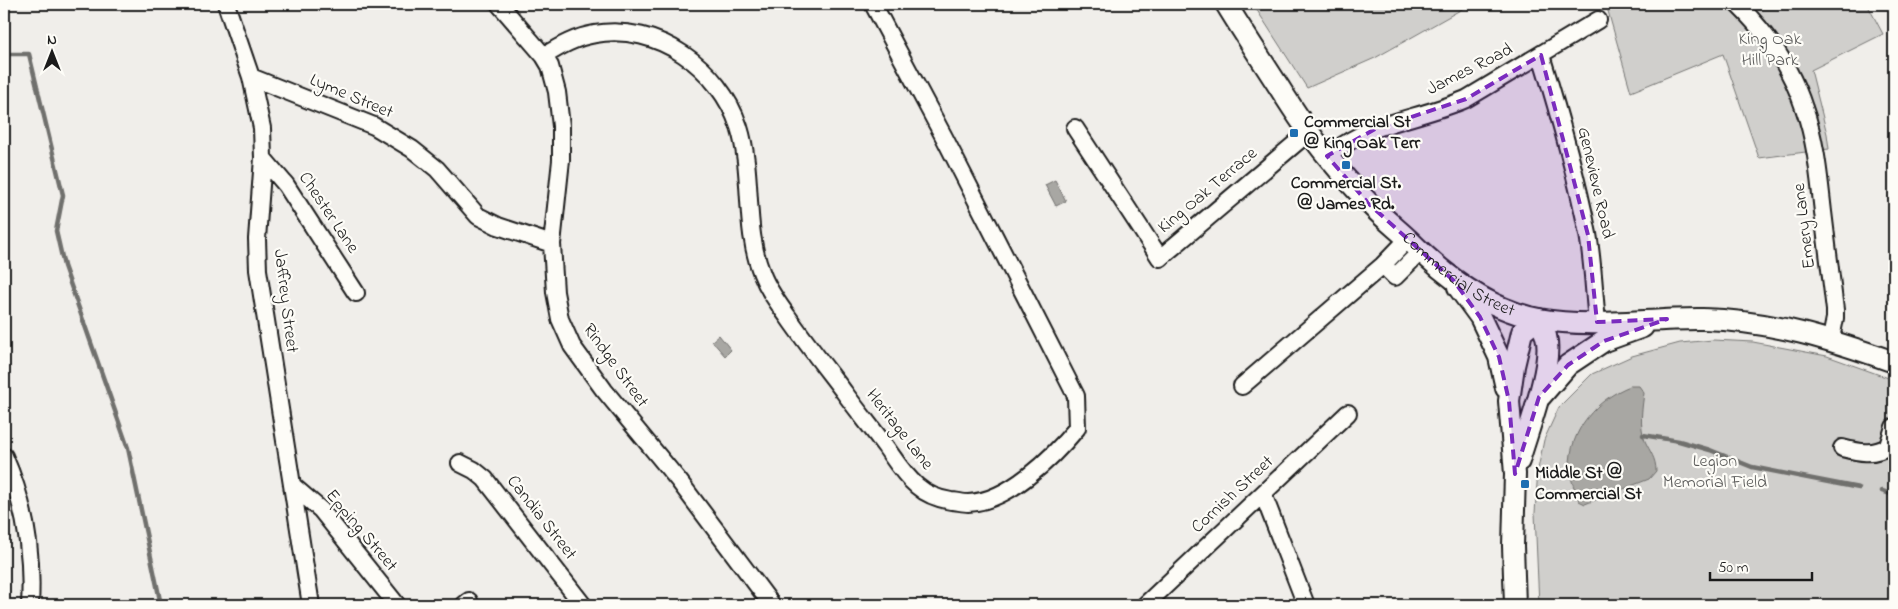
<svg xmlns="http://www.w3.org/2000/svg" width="1898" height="609" font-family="'Indie Flower',sans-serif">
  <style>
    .green { fill: #d0cfcc; stroke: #767674 }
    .water { fill: #a8a7a3; stroke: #706f6d }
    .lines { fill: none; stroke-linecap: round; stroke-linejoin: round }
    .stream { stroke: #706f6d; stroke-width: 4.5 }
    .minor-casing { stroke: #1c1c1c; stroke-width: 20 }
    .major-casing { stroke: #1c1c1c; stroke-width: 24 }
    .minor { stroke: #fdfcf7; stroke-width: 16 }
    .major { stroke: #fdfcf7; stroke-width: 20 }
    .marked { fill: #7b2cbf; fill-opacity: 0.2; stroke: #7b2cbf; stroke-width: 4; stroke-dasharray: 10 6; stroke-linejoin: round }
    .poi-dot { fill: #1f6fb2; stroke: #fdfcf7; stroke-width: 2 }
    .labels { text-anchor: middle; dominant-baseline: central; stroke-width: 4.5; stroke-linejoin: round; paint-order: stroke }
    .park-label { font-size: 18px; fill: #5b5b5a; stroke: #fdfcf7 }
    .street-label { font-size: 18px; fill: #1c1c1c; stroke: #fdfcf7 }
    .poi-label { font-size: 18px; font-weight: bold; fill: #1c1c1c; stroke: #fdfcf7; text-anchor: start }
  </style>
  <rect width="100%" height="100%" fill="#f0eeea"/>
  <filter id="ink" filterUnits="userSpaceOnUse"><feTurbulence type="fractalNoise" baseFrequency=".02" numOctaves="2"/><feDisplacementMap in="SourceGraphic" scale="10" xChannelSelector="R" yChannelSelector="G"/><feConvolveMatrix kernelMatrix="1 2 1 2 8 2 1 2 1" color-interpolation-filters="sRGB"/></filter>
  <g filter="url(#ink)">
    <path class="green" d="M1253,4H1471L1375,58L1307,88Z
      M1606,4H1867L1883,34L1811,70L1827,134L1829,149L1759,158L1723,54L1631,92Z
      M1713,340L1753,342L1827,356L1894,380V605H1539L1535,513L1538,469L1544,440L1559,407L1592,374L1632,356L1680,343Z"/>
    <path class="water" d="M1055,180L1066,201L1056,206L1045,185Z
      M719,335L731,350L725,356L712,341Z
      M1630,386H1639L1644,393C1642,409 1639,425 1645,441C1650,452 1656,458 1656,471L1649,479L1585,504L1579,501C1575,490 1570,479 1570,468C1569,430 1597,399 1630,386Z"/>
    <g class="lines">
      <path class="stream" d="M4,54H29L63,195L56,231L64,266L128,448L161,605
        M1643,435L1679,441L1710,450L1752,467L1859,488
        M1882,491L1894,495"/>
      <defs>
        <path id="minor" d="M226,4L251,77L262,128L263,158L257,239L258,270L311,605
          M499,4L544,56L550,66L557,92L561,126V160L552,244L555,292L560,319L572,346L604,390L679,481L772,605
          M1737,4C1767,33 1791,68 1804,108C1816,141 1819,177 1823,212C1827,245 1831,277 1835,310V318L1831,339
          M1541,55C1559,114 1576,174 1588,234C1593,263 1594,293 1597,322
          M544,56C560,46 576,37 595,34C657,23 720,68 739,127C754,175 743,227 762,274C768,290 778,303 788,317C806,343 825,367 844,392C857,410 872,428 885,446C895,460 903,474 917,486C926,494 939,499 951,501C956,501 963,503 968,503C1008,502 1053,457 1077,428L1076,396L944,137L873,4
          M251,77L374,126L412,149L437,169L478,216L498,226L552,244
          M1075,128L1160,258L1309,132
          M1327,156C1342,145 1357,136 1374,129C1404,118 1436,112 1466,99L1598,20
          M263,158L286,185L356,293
          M1383,265L1395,277L1420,252
          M1242,386L1383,265L1408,239
          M1842,448C1858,452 1874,456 1888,446L1894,427
          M4,456C25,503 33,553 30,605
          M460,463L474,470L485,479L583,605
          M292,485L321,510L397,605
          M1263,494L1306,605
          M464,605L469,601
          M1145,605L1348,413"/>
        <g id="major">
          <path id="s1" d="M1226,4C1243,32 1261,59 1279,87C1294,111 1310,135 1328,157C1341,173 1355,189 1369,203C1381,216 1395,227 1408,239C1444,275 1488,310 1539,319C1593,329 1649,318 1703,319C1773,321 1829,339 1894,362"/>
          <path d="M1458,287L1480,317L1499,357L1506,388"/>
          <path d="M1541,396L1568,365L1604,341L1643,327"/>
          <path d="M1519,461C1527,432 1554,364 1546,336C1544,330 1541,324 1538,319"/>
          <path d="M1515,605L1513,546L1515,474L1509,401L1514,366L1522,332L1538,319"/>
        </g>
      </defs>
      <use href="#minor" class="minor-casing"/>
      <use href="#major" class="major-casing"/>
      <use href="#minor" class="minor"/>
      <use href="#major" class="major"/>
    </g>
  </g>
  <path class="marked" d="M1541,55L1588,235L1597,322L1667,319L1604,341L1568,365L1539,397L1515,474L1509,401L1499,357L1480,317L1454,281L1369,204L1327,156L1375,129L1466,99Z"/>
  <g class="poi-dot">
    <rect x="1289" y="128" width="10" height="10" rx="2.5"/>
    <rect x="1341" y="160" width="10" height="10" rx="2.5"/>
    <rect x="1520" y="479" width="10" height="10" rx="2.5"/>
  </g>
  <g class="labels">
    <g class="park-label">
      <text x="1770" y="40">King Oak<tspan x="1770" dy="21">Hill Park</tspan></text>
      <text x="1715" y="462">Legion<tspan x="1715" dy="21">Memorial Field</tspan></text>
    </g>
    <g class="street-label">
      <text transform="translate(1470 70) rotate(-27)">James Road</text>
      <text transform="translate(351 97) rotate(23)">Lyme Street</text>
      <text transform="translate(1595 183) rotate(77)">Genevieve Road</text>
      <text transform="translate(1208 191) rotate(-40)">King Oak Terrace</text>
      <text transform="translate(328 213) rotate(56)">Chester Lane</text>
      <text transform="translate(1805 226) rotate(-97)">Emery Lane</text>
      <text stroke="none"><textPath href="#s1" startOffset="361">Commercial Street</textPath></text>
      <text transform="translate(285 301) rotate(83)">Jaffrey Street</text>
      <text transform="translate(615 366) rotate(54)">Rindge Street</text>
      <text transform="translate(899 430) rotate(52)">Heritage Lane</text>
      <text transform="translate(1233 495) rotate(-43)">Cornish Street</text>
      <text transform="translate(541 518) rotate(52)">Candia Street</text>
      <text transform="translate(361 531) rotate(50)">Epping Street</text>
    </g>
    <g class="poi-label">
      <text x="1304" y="123">Commercial St<tspan x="1304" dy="21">@ King Oak Terr</tspan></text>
      <text x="1346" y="184" text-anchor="middle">Commercial St.<tspan x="1346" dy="21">@ James Rd.</tspan></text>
      <text x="1535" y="474">Middle St @<tspan x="1535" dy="21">Commercial St</tspan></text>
    </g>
  </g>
  <rect width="1898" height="609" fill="none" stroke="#fdfcf7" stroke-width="20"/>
  <rect x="10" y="10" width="1878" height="589" fill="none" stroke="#1c1c1c" stroke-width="2" filter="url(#ink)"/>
  <g transform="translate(52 52)" stroke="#fdfcf7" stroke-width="4" paint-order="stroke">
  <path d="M0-4L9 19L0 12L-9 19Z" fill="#1c1c1c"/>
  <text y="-8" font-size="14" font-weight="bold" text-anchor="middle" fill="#1c1c1c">N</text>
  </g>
  <path d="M1710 572v8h102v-8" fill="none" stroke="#1c1c1c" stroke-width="2.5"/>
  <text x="1718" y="572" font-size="15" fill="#1c1c1c" stroke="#fdfcf7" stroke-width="4" paint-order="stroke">50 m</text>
</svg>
